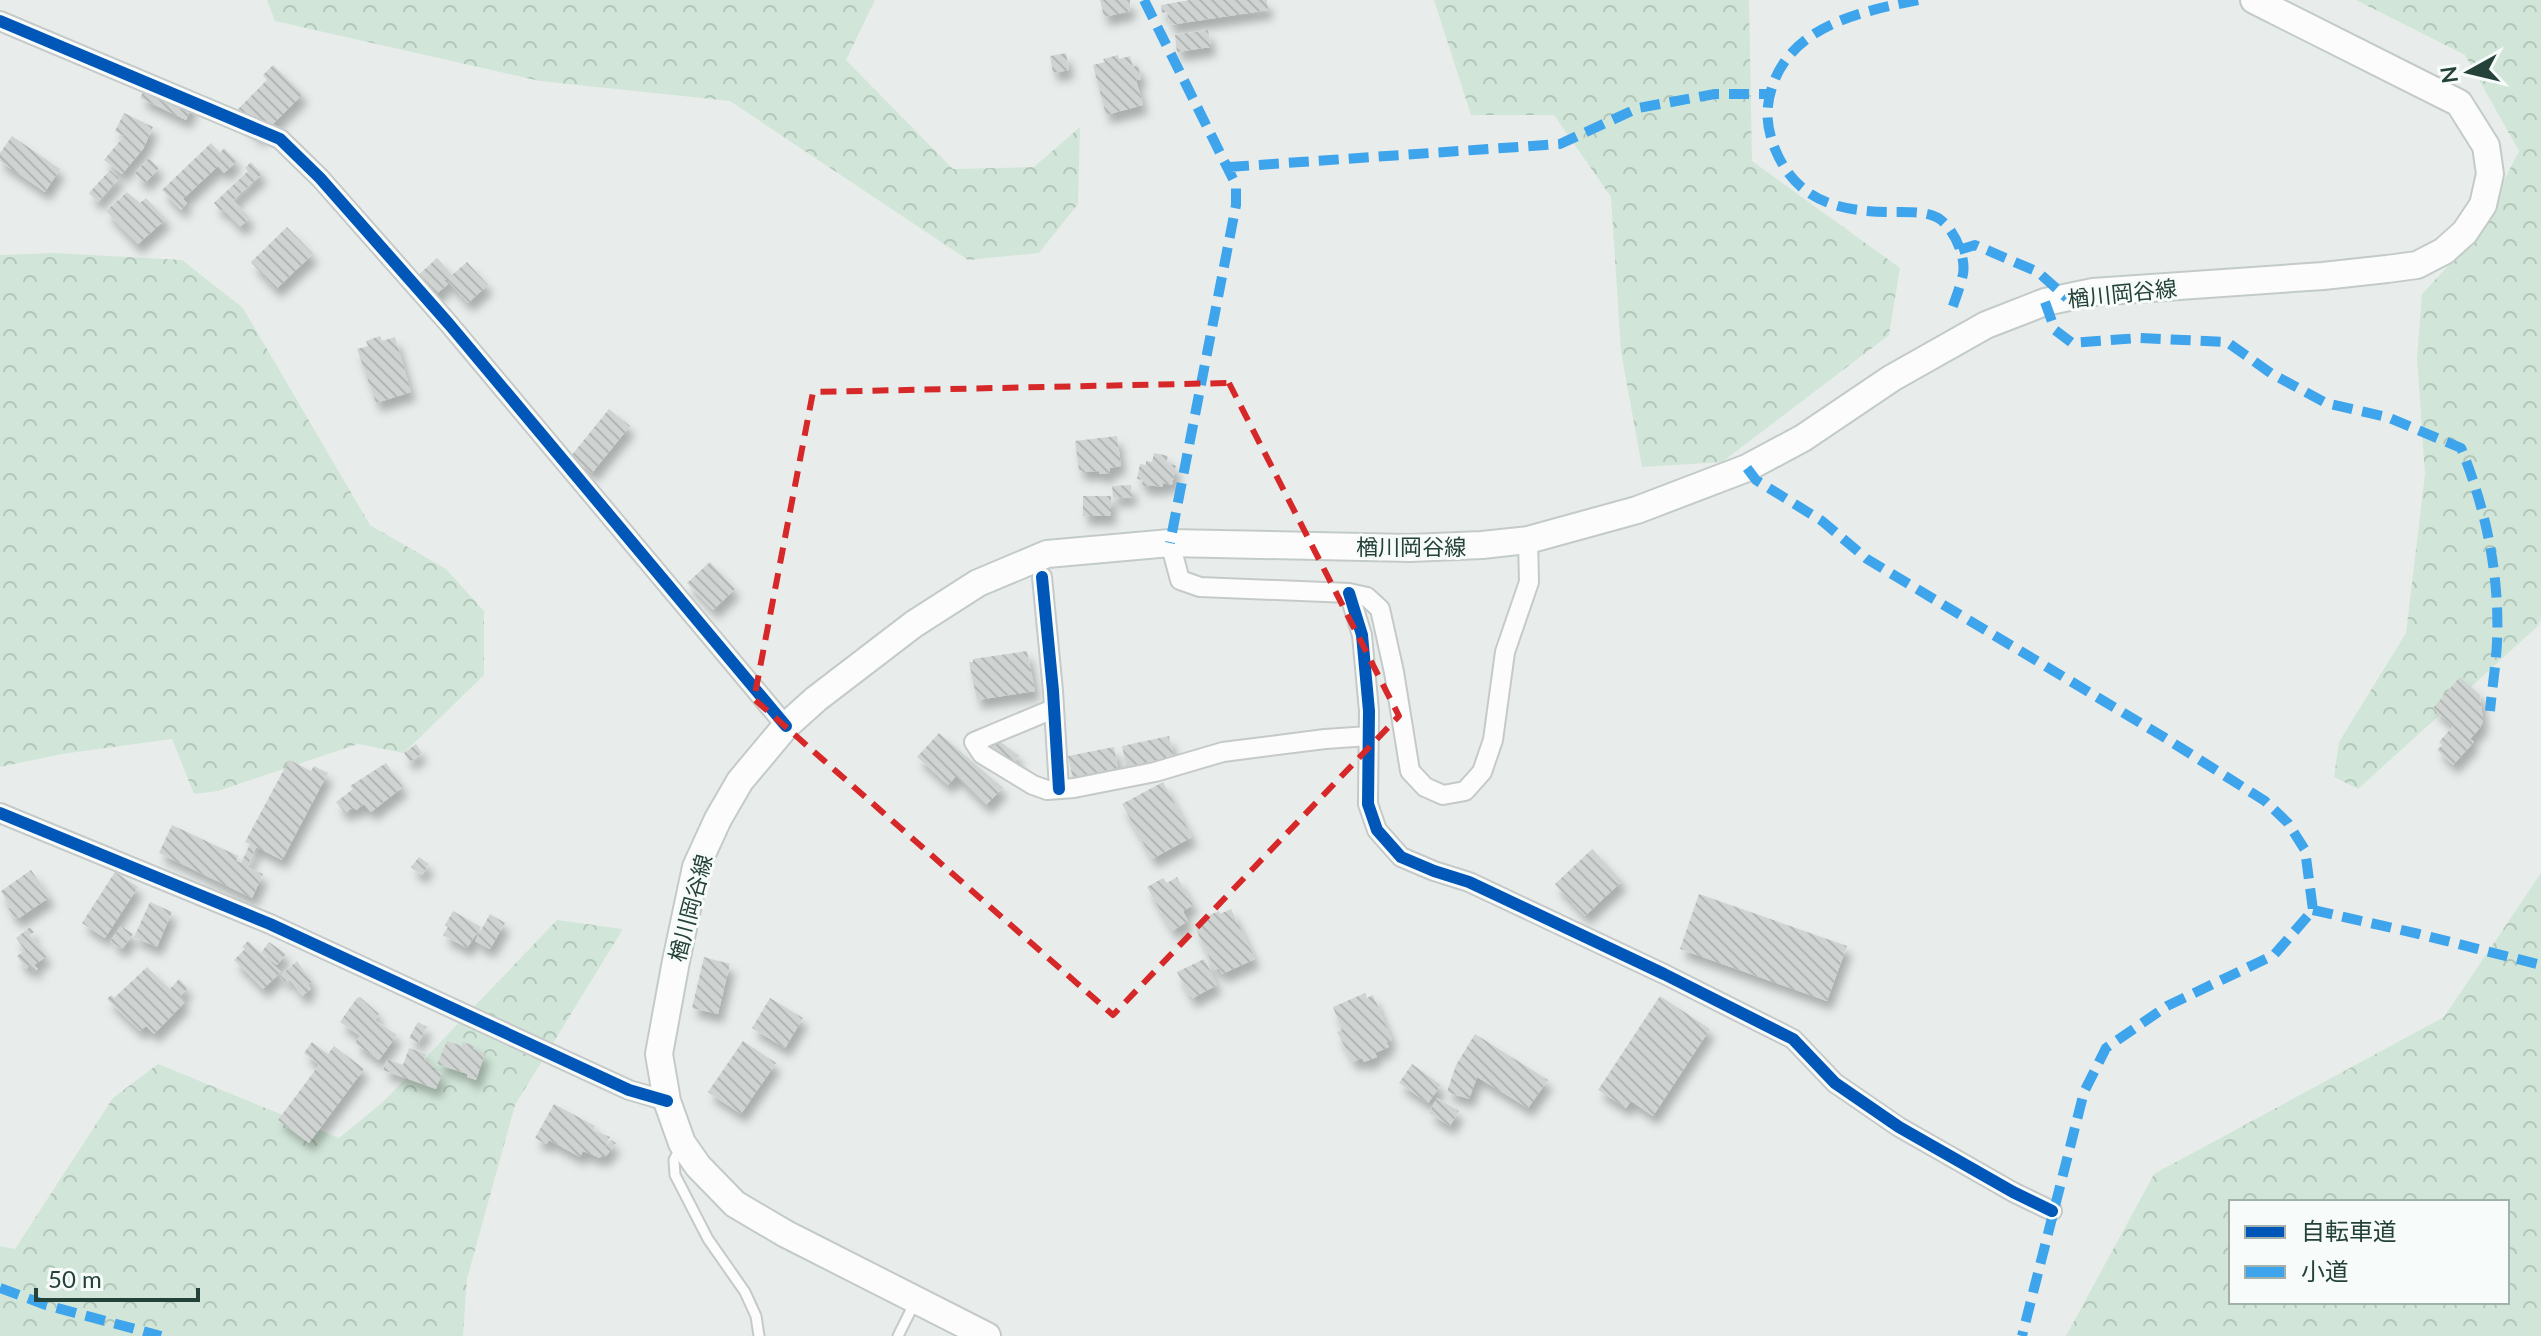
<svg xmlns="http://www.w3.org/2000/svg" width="2541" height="1336" font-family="Lato,'Noto Sans JP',sans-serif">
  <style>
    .forest { fill: url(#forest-crowns); fill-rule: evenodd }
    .building { fill: url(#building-back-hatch); filter: url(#shadow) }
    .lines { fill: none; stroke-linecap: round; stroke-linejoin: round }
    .lane-casing { stroke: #c5cac8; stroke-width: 13 }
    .street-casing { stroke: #c5cac8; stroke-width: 22 }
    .secondary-casing { stroke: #c3cbc8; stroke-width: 30 }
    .lane { stroke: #fcfcfc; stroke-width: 9 }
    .street { stroke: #fcfcfc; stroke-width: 18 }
    .secondary { stroke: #fcfcfc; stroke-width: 26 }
    .quiet { stroke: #3ea4ec; stroke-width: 10; stroke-dasharray: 20 10; stroke-linecap: butt }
    .cycleway-casing { stroke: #f7fbf9; stroke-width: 17 }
    .cycleway { stroke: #0057b8; stroke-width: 12 }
    .marked { fill: none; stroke: #d62828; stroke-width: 6; stroke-dasharray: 16 10; stroke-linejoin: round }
    .labels { text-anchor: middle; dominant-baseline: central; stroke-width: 6; stroke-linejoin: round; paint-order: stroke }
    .street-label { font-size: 22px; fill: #24423a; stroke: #f7fbf9 }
  </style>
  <defs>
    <pattern id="forest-crowns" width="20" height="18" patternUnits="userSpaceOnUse" patternTransform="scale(2)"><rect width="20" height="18" fill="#d1e6d8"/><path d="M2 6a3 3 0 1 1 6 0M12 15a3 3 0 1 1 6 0" fill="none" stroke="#b3c6ba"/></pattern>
    <pattern id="building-back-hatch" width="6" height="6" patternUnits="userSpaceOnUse" patternTransform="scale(2)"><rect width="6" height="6" fill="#cfd4d2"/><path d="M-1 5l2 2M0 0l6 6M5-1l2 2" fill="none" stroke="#b2b7b5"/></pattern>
    <filter id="shadow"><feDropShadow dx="5" dy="9" stdDeviation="4" flood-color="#0004"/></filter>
  </defs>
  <rect width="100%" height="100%" fill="#e8edeb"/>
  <path class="forest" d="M267,0H875L846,60L953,169L1034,167L1080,127L1078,204L1039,253L968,260L730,101L540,81L275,21Z
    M1434,0H1749L1752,161L1900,268L1889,335L1722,462L1642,467L1621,352L1611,197L1554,115H1471Z
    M2356,0H2541V618L2538,626L2358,789L2334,777L2339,742L2406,633L2425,474L2417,358L2422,294L2475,237L2519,151L2465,55Z
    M55,253L182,260L243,308L370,525L446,569L484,611V675L404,753L358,744L218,791L194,794L172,739L62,754L0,767V255Z
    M2541,873V1336H2066L2154,1174L2444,1017ZM2231,1202H2507V1302H2231Z
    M557,920L623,929L515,1105L467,1279L463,1336H0V1246L15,1249L113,1098L158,1064L339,1138L383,1102Z"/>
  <path class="building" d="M1100,0H1130V11L1104,17Z
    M1190,0H1267L1268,10L1170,25L1167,12L1162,13L1161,5Z
    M1208,30L1211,47L1177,52L1175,35Z
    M1066,53L1069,70L1053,73L1050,56Z
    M1118,55L1119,59L1130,56L1133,67L1138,65L1141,79L1136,80L1143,105L1106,115L1093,65L1105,62L1103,59Z
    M273,65L303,94L259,138L234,113L267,80L263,75Z
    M148,82L194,103L186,120L140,98Z
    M124,113L153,127L143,149L122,174L104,160L124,136L115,131Z
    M12,136L60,169L45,192L0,161V153Z
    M211,143L220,153L224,148L237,161L224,173L218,166L183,199L187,203L181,210L162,190Z
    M149,158L159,168L145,183L135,173Z
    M251,162L262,174L233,200L250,218L240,227L223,209L221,211L214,203L248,171L245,168Z
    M110,170L119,178L98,202L89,193Z
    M127,192L140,203L146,198L166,219L137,245L106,211Z
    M287,227L313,254L276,289L251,262Z
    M437,258L452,275L467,262L488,285L468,303L446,279L444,280L448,284L432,298L415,278Z
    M380,336L382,341L395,337L411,392L376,403L357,349L368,346L366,341Z
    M609,409L630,426L592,473L571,456Z
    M1117,436L1121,466L1110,468V473L1099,474V471L1083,472L1082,470H1079L1075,441Z
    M1154,453L1168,456L1166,464L1176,465L1172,485L1163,483L1162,487L1149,485V487L1142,486L1143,480L1137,479L1140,464L1146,465V461L1152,462Z
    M1131,485L1132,497L1113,498L1112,486Z
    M1083,496H1111V516H1083Z
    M710,562L735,589L713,610L687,583Z
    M1027,651L1035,691L977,700L969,662H973V659Z
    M2460,677L2480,695L2483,721L2480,728L2470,739L2474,742L2453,765L2437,750L2442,745L2439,742L2453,726L2433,708Z
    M939,733L1003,788L986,805L956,776L948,785L917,757Z
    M1169,736L1174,757L1127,768L1122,746Z
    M997,739L1019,756L1012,765L990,747Z
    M416,744L422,753L410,762L404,753Z
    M1114,747L1118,769L1073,779L1068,756Z
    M289,760L311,771L314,766L328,773L282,860L256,847L247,867L263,874L252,898L159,853L172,825L238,856L236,861L241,863L250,844L245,842Z
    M386,763L403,787L371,812L364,804L356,810L353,807L345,813L336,802L353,789L350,786Z
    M1163,782L1192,837L1152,859L1122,804Z
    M1592,849L1622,881L1585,916L1555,884Z
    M419,857L429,864L422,875L411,867Z
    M31,870L50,897L19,918L18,916L15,918L8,908L10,907L1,891Z
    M115,872L138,887L105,938L82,923Z
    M1177,877L1193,905L1183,911L1188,921L1172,931L1147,887L1163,878L1167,883Z
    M1699,894L1847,946L1827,1001L1680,949Z
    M150,902L172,912L157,947L134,937Z
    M1231,909L1255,959L1222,974L1219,968L1215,970L1195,927L1206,922L1203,918L1219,911L1220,914Z
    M453,911L481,927L467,948L443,935L448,927L445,925Z
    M490,914L505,923L490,949L475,941Z
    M121,926L133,934L122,949L110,941Z
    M30,927L34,932L30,935L47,956L34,965L38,969L34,972L30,965L26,969L17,956L25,950L16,938Z
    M248,941L281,972L263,989L234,960L245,949L242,947Z
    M269,942L286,954L277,965L261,953Z
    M704,957L730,964L718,1014L692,1008Z
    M1204,959L1217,985L1191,999L1177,972Z
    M297,961L312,982L308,985L311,989L302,996L289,978L285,982L280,976Z
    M147,967L170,989L179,979L188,988L180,996L185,1002L154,1034L146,1026L140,1031L107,999L111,995L114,998Z
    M1365,993L1367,998L1373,995L1392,1040L1386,1042L1389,1047L1375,1053L1377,1057L1364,1062L1362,1058L1353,1062L1337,1032L1342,1030L1333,1007Z
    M1660,996L1710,1029L1653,1116L1631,1101L1626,1108L1598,1090Z
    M360,997L379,1014L375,1020L397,1035L379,1060L355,1043L360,1036L340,1022L357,998Z
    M770,998L803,1018L785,1048L752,1028Z
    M418,1022L427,1027L418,1043L409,1038Z
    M1475,1034L1548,1080L1528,1108L1477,1077L1469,1099L1447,1092L1456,1065Z
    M447,1041L462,1046L463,1042L475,1046L473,1049L485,1053L476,1080L467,1077V1074L437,1064Z
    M743,1041L776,1063L741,1114L708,1092Z
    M312,1042L328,1054L334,1046L364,1069L309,1143L278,1120L319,1065L304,1053Z
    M409,1048L426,1054L424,1060L433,1064L431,1069L442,1073L436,1089L383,1070L387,1059L403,1065Z
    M1412,1064L1441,1085L1428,1103L1399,1083Z
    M1437,1098L1459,1111L1450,1126L1429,1113Z
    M554,1104L595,1126L593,1130L610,1137L604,1148L611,1140L616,1143L610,1151L605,1157L602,1155L600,1158L583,1151L580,1157L549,1140L546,1144L535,1138Z"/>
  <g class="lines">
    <defs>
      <path id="lane" d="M681,1146L674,1160L675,1175L708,1239L745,1292L756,1316L759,1336
        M898,1336L915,1302"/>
      <path id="street" d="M0,21L280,139L320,178L449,324L786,726
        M1170,543L1180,580L1200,587L1349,593L1367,597L1380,609L1394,672L1410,771L1425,787L1443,795L1465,791L1482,772L1493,740L1505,652L1529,582L1528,540
        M1042,577L1053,691L1059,789
        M1349,593L1362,635L1369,711L1368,804L1377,830L1401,857L1434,871L1469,882L1664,974L1793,1039L1835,1083L1899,1127L2013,1192L2052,1211
        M1053,709L974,742L982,754L1033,785L1047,790L1074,788L1155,772L1223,752L1325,739L1369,736
        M0,813L270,924L629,1090L667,1101"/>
      <path id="secondary" d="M987,1336L786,1234L735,1204L698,1166L682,1143L667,1101L659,1054L676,961L696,867L718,819L740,781L786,726L816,699L914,624L978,583L1047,554L1170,543L1410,548L1482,545L1528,540L1637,510L1747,468L1803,438L1892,378L1986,325L2045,302L2093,292L2323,276L2387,269L2417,265L2444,251L2465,232L2483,205L2490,174L2486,146L2459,103L2254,0"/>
    </defs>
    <use href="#lane" class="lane-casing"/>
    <use href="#street" class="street-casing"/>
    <use href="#secondary" class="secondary-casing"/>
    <use href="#lane" class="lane"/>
    <use href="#street" class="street"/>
    <use href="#secondary" class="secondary"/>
    <path class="quiet" d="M1144,0L1236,185V205L1170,543
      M1918,0C1865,11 1799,23 1775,79C1765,104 1765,124 1775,149C1797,203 1842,212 1894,212C1908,212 1930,211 1941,220C1955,231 1966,257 1963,274C1960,288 1954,302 1950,315
      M1229,167L1560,144L1638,108L1715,94H1769
      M1959,250L1975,245L2038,272L2067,298
      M2045,302L2055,330L2072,343L2139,338L2227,342L2272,374L2326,403L2387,417L2461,448C2486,509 2500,576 2497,642C2496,665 2492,688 2490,711
      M1747,468L1756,480L1822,521L1867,559L2162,736L2265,801L2288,823L2305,850L2313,910L2274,955L2167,1006L2106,1048L2084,1092L2022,1336
      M2313,910L2419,934L2541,965
      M0,1288L46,1305L161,1336"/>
    <defs>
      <path id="cycleway" d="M0,21L280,139L320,178L449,324L786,726
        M1042,577L1053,691L1059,789
        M1349,593L1362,635L1369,711L1368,804L1377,830L1401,857L1434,871L1469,882L1664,974L1793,1039L1835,1083L1899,1127L2013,1192L2052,1211
        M0,813L270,924L629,1090L667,1101"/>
    </defs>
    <use href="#cycleway" class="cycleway-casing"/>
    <use href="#cycleway" class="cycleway"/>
  </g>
  <path class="marked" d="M1229,383L1399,716L1113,1015L754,699L813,392Z"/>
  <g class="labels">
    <g class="street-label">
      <text transform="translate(2122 293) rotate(-6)">楢川岡谷線</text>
      <text x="1411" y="546">楢川岡谷線</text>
      <text transform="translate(690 908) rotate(-75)">楢川岡谷線</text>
    </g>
  </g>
  <rect x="2229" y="1200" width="280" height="104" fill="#f7fbf9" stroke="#a3b1ad" stroke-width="2"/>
  <rect x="2245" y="1226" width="40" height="12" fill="#0057b8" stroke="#a3b1ad" stroke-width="2"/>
  <text x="2301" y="1240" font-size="24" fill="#24423a">自転車道</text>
  <rect x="2245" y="1266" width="40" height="12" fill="#3ea4ec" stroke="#a3b1ad" stroke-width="2"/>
  <text x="2301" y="1280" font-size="24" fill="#24423a">小道</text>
  <g transform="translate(2469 72) rotate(262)" stroke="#f7fbf9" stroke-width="6" paint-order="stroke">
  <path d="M0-6L14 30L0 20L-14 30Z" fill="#24423a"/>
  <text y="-12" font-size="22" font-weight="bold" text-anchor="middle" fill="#24423a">N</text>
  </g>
  <path d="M36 1288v12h162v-12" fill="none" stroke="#24423a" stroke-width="4"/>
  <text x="48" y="1288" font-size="24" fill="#24423a" stroke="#f7fbf9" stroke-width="6" paint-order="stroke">50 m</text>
</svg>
